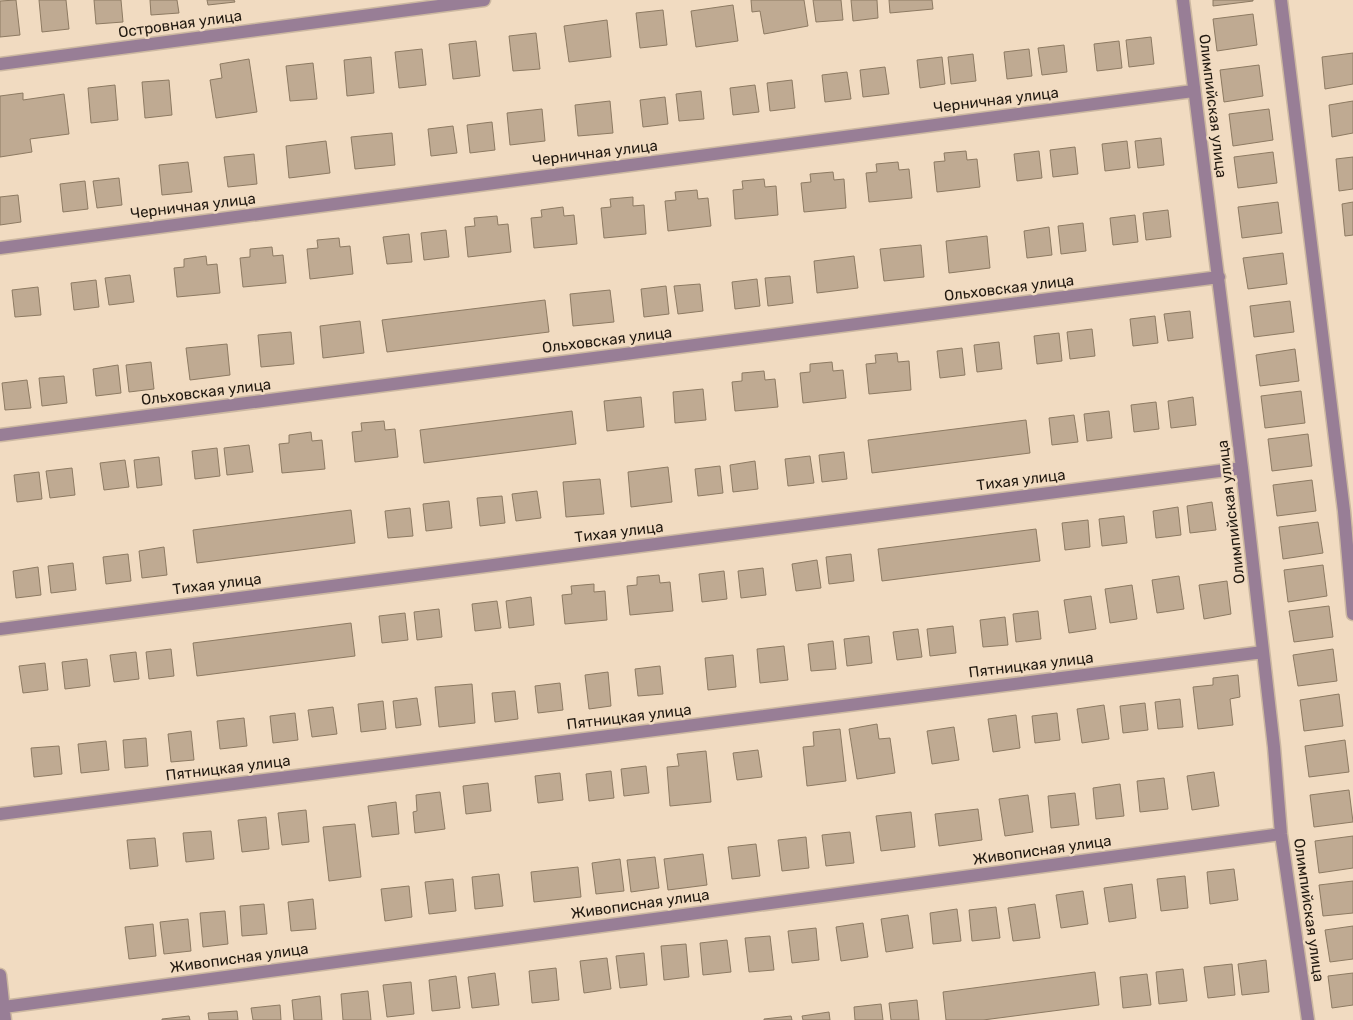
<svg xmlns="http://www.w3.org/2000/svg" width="1353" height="1020" font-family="Rubik,sans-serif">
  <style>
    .building { fill: #bfaa92; stroke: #8d7a62 }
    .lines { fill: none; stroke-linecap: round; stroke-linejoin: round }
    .street-casing { stroke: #ccb8a1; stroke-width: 15 }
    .street { stroke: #987e96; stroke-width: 12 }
    .labels { text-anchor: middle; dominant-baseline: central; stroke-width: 5; stroke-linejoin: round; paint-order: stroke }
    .street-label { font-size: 15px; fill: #211910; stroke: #f1dbc1 }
  </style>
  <rect width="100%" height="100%" fill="#f1dbc1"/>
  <path class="building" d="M16,0L20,35L0,37V1Z
    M39,0H66L69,29L42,32Z
    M94,0H121L123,22L96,24Z
    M150,0H177L179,13L151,15Z
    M207,0H234L235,2L208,5Z
    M751,0H804L808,26L764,34L760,11L752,12Z
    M813,0H841L843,20L816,22Z
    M851,0H877L878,18L853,21Z
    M889,0H932L933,9L890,13Z
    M1213,0H1253V1L1213,6Z
    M733,5L738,41L696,47L691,11Z
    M663,10L667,45L640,48L636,13Z
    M1253,14L1257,45L1217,51L1213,19Z
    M607,20L611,57L569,62L564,26Z
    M536,33L540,69L513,71L509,36Z
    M1151,37L1154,64L1129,67L1126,40Z
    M476,41L480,76L453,79L449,44Z
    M1119,41L1122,68L1097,71L1094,44Z
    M1064,45L1067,72L1042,75L1038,48Z
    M422,49L426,85L399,88L395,52Z
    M1029,49L1032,76L1007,79L1004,52Z
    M1353,53V84L1325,89L1322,57Z
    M973,54L976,81L951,84L948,57Z
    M371,57L374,93L347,96L344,60Z
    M942,57L945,84L920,88L917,60Z
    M249,59L257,112L216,118L210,80L222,78L220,64Z
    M313,63L317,99L290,101L286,66Z
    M1259,65L1263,96L1224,102L1220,70Z
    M885,67L889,94L863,97L860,70Z
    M847,72L851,99L825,102L822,75Z
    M169,80L172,115L145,118L142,82Z
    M792,80L795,108L770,111L767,83Z
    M115,85L118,120L91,123L88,88Z
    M755,85L759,112L733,115L730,88Z
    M701,91L704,119L679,121L676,94Z
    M23,93V100L64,94L69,134L30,139L32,152L0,157V96Z
    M665,97L668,124L643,127L640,100Z
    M610,101L613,133L578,136L575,105Z
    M1353,101V133L1332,137L1329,105Z
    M542,109L545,141L510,145L507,113Z
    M1269,109L1273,140L1233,146L1229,114Z
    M492,122L495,150L470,153L467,125Z
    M453,126L457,153L431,156L428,129Z
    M392,133L395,165L355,169L351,137Z
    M1161,138L1164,165L1138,168L1135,141Z
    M326,141L330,173L289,178L286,146Z
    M1127,141L1130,168L1105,171L1102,144Z
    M1075,147L1078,174L1053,177L1050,150Z
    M966,151L967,160L977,159L980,187L937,192L934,162L945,161L944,153Z
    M1039,151L1042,178L1017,181L1014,154Z
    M1273,152L1277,183L1238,188L1234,157Z
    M254,154L257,184L228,187L224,157Z
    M1353,157V189L1339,191L1336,159Z
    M188,162L192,192L162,195L159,165Z
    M898,162L899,170L909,169L912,198L869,202L866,173L877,172L876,164Z
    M833,172L834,180L844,179L846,208L804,212L801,183L811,182L810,174Z
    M119,178L122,205L97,208L93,181Z
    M764,179L765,187L776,186L778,215L735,219L733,190L743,189L742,181Z
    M85,181L88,209L63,212L60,184Z
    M697,190L698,199L708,198L711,226L668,231L665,201L676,200L675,192Z
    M18,195L21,222L0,225V197Z
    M633,197V206L644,205L646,234L604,238L601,208L611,207L610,199Z
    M1278,202L1282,233L1242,238L1238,207Z
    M1353,202V235L1345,236L1342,204Z
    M563,207L564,216L574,215L577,244L534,248L531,218L542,217L541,210Z
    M1168,210L1171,237L1146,240L1143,213Z
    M1135,215L1138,242L1113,245L1110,218Z
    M497,216L498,225L508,224L511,252L468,257L465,227L475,226L474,218Z
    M1083,223L1086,251L1061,254L1058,226Z
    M1049,227L1052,255L1027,258L1024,231Z
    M446,230L449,257L424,260L421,233Z
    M409,234L412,262L387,264L383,237Z
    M987,236L990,268L949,273L946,241Z
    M339,238L340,247L350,246L353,274L310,279L307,249L318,248L317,240Z
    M921,245L924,277L884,281L880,249Z
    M272,247L273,256L283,255L286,283L243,287L240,258L250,257V249Z
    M1283,253L1287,284L1248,289L1243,258Z
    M206,256L207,265L217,264L220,293L177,297L174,268L184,267V259Z
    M854,256L858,288L817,293L814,261Z
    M130,275L134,302L109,305L105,278Z
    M790,276L793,303L768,306L765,278Z
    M757,279L760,306L735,309L732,282Z
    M96,280L99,307L74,310L71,283Z
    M700,284L703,311L678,314L674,286Z
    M666,286L669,314L644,317L641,289Z
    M38,287L41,315L15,317L12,290Z
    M610,290L614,322L573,326L570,294Z
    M545,300L549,332L387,352L382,320Z
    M1290,301L1294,332L1254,337L1250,306Z
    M1190,311L1193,338L1168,341L1164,314Z
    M1155,316L1158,343L1133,346L1130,319Z
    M360,321L364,353L323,358L320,326Z
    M1092,329L1095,356L1070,359L1067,332Z
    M291,332L294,364L261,367L258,335Z
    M1059,333L1062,361L1037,364L1034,336Z
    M999,342L1002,369L977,372L974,345Z
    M227,344L230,375L190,380L186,348Z
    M962,348L965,375L940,378L937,351Z
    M1295,349L1299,381L1260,386L1256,355Z
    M897,353L898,362L909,361L911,390L869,394L866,364L876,363L875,355Z
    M151,362L154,389L129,392L126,365Z
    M832,362L833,371L843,370L846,398L803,403L800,373L810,372V364Z
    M118,365L121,393L96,396L93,369Z
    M764,371L765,380L775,379L778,407L735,411L732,382L742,381V373Z
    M64,376L67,403L42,406L39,378Z
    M27,380L31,408L5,410L2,383Z
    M703,389L706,420L675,423L673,392Z
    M1301,391L1305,423L1265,428L1261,396Z
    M641,397L644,427L607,431L604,401Z
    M1193,397L1196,425L1171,428L1168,401Z
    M1156,402L1159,429L1134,432L1131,405Z
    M572,411L576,444L424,463L420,430Z
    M1109,411L1112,438L1087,441L1084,414Z
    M1074,415L1078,442L1052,445L1049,418Z
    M1026,420L1030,453L872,473L868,440Z
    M384,421L385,430L395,429L398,457L355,462L352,432L362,431L361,423Z
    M311,432L312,441L322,440L325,469L282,473L279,444L289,443V435Z
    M1308,434L1312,466L1272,471L1268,439Z
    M249,445L253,472L227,475L224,448Z
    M217,448L220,476L195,479L192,451Z
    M844,452L847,479L822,482L819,455Z
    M810,456L814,483L788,486L785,459Z
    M159,457L162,485L137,488L134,460Z
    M125,460L129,487L104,490L100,463Z
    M755,461L758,489L733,492L730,465Z
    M720,466L723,493L698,496L695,469Z
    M668,467L672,502L631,507L628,472Z
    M72,468L75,495L50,498L46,471Z
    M39,472L42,499L17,502L14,475Z
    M600,479L604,514L566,517L563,482Z
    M1312,480L1316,511L1277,516L1273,485Z
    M537,491L541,518L516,521L512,494Z
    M502,496L505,523L480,526L477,498Z
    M449,501L452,528L426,531L423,504Z
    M1212,502L1216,530L1190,533L1187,506Z
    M1178,507L1181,535L1156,538L1153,511Z
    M410,508L413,536L388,538L385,511Z
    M351,510L355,543L197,563L193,530Z
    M1124,516L1127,543L1102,546L1099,519Z
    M1088,520L1090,547L1065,550L1062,523Z
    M1318,522L1323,553L1283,559L1279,527Z
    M1036,529L1040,561L882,581L878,549Z
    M164,547L167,575L142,578L139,551Z
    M128,554L131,581L106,584L103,557Z
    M851,554L854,581L829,584L826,557Z
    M817,560L821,588L796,591L792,564Z
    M73,563L76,590L51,593L48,566Z
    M1323,565L1327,596L1288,602L1284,570Z
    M38,567L41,595L16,598L13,571Z
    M763,568L766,595L741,598L738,571Z
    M724,571L727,599L702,602L699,574Z
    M659,575L660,583L670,582L673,611L630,615L627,586L637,585V577Z
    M1179,576L1184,609L1157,613L1152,580Z
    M1227,581L1231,614L1204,619L1199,585Z
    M594,584V592L605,591L607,620L565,624L562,595L572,594L571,586Z
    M1132,585L1137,619L1110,623L1105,589Z
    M1091,596L1096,629L1069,633L1064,600Z
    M531,597L534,625L509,628L506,601Z
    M497,601L501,628L475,631L472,604Z
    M1329,606L1333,637L1294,642L1289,611Z
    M439,609L442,637L417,640L414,612Z
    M1038,611L1041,639L1016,642L1013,614Z
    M405,613L408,640L382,643L379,616Z
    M1005,617L1008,645L983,647L980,620Z
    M351,623L355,656L197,676L193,643Z
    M953,626L956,653L930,656L927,629Z
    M918,629L922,657L897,660L893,632Z
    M869,636L872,663L847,666L844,639Z
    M833,641L836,669L811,671L808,644Z
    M784,646L788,680L760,683L757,649Z
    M171,649L174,676L149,679L146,652Z
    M1333,649L1337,681L1298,686L1293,655Z
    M136,652L139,679L114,682L110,655Z
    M733,655L736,687L708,690L705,658Z
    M87,659L90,686L65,689L62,662Z
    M45,663L48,690L23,693L19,666Z
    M660,666L663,694L638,696L635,669Z
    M608,672L611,706L589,709L585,675Z
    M1238,675L1240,697L1230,699L1233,725L1198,729L1193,687L1213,685V678Z
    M560,683L563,710L538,713L535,686Z
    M472,684L475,723L439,727L435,687Z
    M515,691L518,719L495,722L492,693Z
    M1339,694L1343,726L1304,731L1300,700Z
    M417,698L421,725L396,728L393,701Z
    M1180,699L1183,727L1158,729L1155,702Z
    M383,701L386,729L361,732L358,704Z
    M1145,703L1148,730L1123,733L1120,706Z
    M1104,705L1109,739L1082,743L1077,709Z
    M333,707L337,734L312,737L308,710Z
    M295,713L298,740L273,743L270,716Z
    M1057,713L1060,740L1035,743L1032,716Z
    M1016,715L1020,748L993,752L988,719Z
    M244,718L247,746L220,749L217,721Z
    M877,724L879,739L890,738L895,773L857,779L849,729Z
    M954,727L959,760L932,764L927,731Z
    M840,729L846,781L807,786L803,747L814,746L813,732Z
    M191,731L194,760L171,762L168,734Z
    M146,738L148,766L125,768L123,740Z
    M1345,740L1349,772L1309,777L1305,746Z
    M106,741L109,770L81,773L78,744Z
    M59,746L62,774L34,777L31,748Z
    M758,750L762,777L737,780L733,753Z
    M706,751L711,802L670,806L667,767L679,766L677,754Z
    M646,766L649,793L624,796L621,769Z
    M611,771L614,798L589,801L586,774Z
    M1214,772L1219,806L1192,810L1187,776Z
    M560,773L563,800L538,803L535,776Z
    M1164,778L1168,809L1140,812L1137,781Z
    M488,783L491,811L466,814L463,786Z
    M1120,784L1124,816L1096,819L1093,788Z
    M1349,790L1353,822L1314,827L1310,795Z
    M440,792L445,829L415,833L413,812L417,811L416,795Z
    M1075,793L1079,825L1051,828L1048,796Z
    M1028,795L1033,832L1005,836L999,799Z
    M396,802L399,834L372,837L368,806Z
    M978,809L982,840L939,846L935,814Z
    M306,810L309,842L282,845L278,813Z
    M911,812L915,847L881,851L876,816Z
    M266,817L269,849L242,852L238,820Z
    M355,824L361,877L329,881L323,827Z
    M211,831L214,859L186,862L183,833Z
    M850,832L854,863L826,866L822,835Z
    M1353,836V868L1319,873L1315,841Z
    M806,837L809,868L782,871L778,840Z
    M155,838L158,866L130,869L127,840Z
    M756,844L760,876L732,879L728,847Z
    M703,854L707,885L668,890L664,859Z
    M655,857L659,888L631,892L627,860Z
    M620,859L624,891L596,894L592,863Z
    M578,867L581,897L534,902L531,872Z
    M1234,869L1238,900L1210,904L1207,872Z
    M499,874L503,906L475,909L472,877Z
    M1185,876L1188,908L1161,911L1157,879Z
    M453,879L456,911L429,914L425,882Z
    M1353,881V913L1323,916L1319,885Z
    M1132,884L1136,918L1109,922L1104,888Z
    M409,886L412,917L385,921L381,889Z
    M1083,891L1088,924L1061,928L1056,895Z
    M313,899L316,929L291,931L288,902Z
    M264,904L267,934L242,936L240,906Z
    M1035,904L1040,938L1013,941L1008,908Z
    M996,907L1000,938L972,941L969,910Z
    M957,909L961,941L933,944L930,913Z
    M225,911L228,944L203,947L200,913Z
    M908,915L913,948L886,952L881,919Z
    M188,919L191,951L164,954L160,922Z
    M863,923L868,957L841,961L836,927Z
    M153,924L156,956L129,959L125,927Z
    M1353,926V959L1330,962L1325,930Z
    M816,928L819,960L792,963L788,931Z
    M770,936L774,970L749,972L745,938Z
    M727,940L731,972L703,975L700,943Z
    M686,944L689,977L664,980L661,946Z
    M644,953L647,985L620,988L616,956Z
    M607,958L611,989L584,993L580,961Z
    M1266,960L1269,992L1242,995L1238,964Z
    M1232,964L1235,995L1208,998L1204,967Z
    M556,968L559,1000L532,1003L529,971Z
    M1183,969L1187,1001L1159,1004L1156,972Z
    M1095,972L1099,1005L983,1020H946L943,992Z
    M495,973L499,1005L472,1008L468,977Z
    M1353,973V1005L1332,1008L1328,976Z
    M1147,974L1151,1005L1123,1008L1120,977Z
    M456,976L460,1008L432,1011L429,980Z
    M411,982L414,1014L387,1017L383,985Z
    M368,991L371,1020H343L341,994Z
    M320,996L322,1020H294L292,1000Z
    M917,1000L919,1020H891L889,1003Z
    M881,1004L883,1020H855L854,1007Z
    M280,1005L281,1020H253L251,1008Z
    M237,1011L238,1020H209L208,1013Z
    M829,1012L830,1020H803L802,1016Z
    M189,1016L190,1020H162V1019Z
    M791,1016L792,1020H764V1019Z"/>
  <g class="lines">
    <defs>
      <path id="street" d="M1183,0L1242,468L1274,747L1281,834L1308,1020
        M1281,0L1344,511L1353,614
        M0,64L484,0
        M0,248L1193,91
        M0,435L1219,277
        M0,629L1242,468
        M0,814L1263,652
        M0,975L5,1020
        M4,1007L1281,834"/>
    </defs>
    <use href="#street" class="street-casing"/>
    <use href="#street" class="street"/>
  </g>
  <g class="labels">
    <g class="street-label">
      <text transform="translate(180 24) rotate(-8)">Островная улица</text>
      <text transform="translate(996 100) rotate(-7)">Черничная улица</text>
      <text transform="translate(1213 106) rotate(83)">Олимпийская улица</text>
      <text transform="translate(595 153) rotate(-7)">Черничная улица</text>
      <text transform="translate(193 206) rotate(-7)">Черничная улица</text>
      <text transform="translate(1009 288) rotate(-7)">Ольховская улица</text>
      <text transform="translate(607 340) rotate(-7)">Ольховская улица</text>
      <text transform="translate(206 392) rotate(-7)">Ольховская улица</text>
      <text transform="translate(1021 480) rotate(-7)">Тихая улица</text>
      <text transform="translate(1231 512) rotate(-97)">Олимпийская улица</text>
      <text transform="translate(619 532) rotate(-7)">Тихая улица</text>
      <text transform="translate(217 584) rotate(-7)">Тихая улица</text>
      <text transform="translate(1031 665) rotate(-7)">Пятницкая улица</text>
      <text transform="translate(629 717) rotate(-7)">Пятницкая улица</text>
      <text transform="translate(228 768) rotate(-7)">Пятницкая улица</text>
      <text transform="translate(1042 850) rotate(-8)">Живописная улица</text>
      <text transform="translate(640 904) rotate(-8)">Живописная улица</text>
      <text transform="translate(1309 910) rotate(82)">Олимпийская улица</text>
      <text transform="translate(239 958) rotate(-8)">Живописная улица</text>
    </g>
  </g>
</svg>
